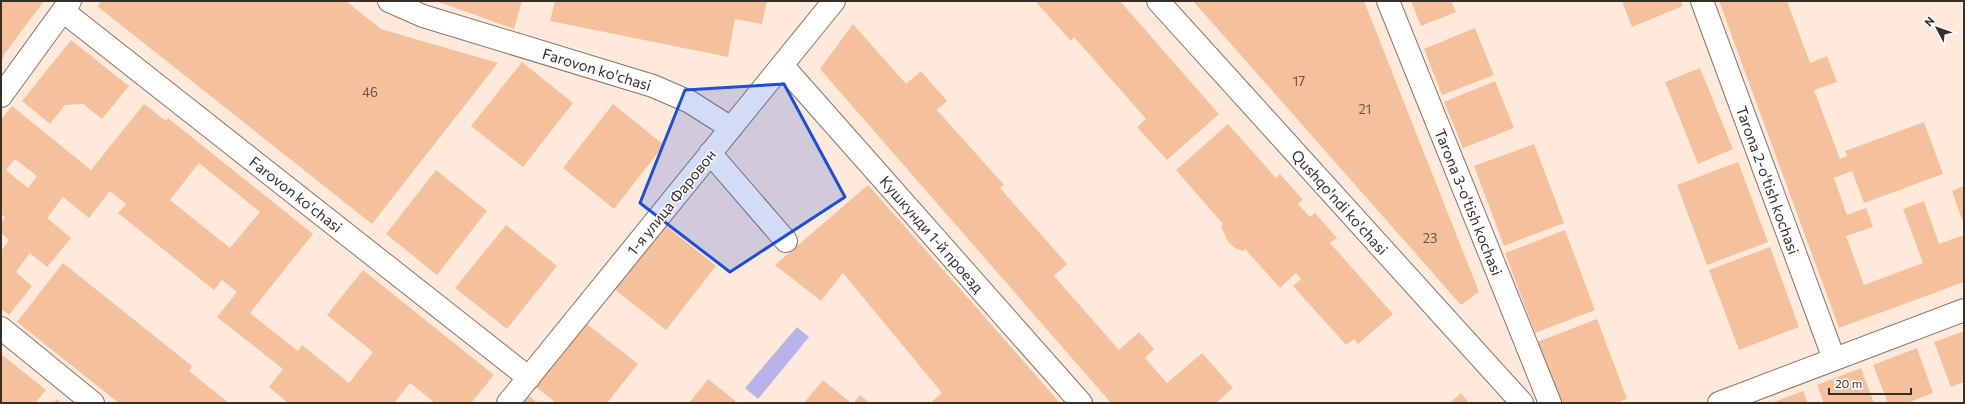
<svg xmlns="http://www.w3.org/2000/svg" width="1965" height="404" font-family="Commissioner,sans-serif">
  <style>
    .water { fill: #b8b4ea }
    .building { fill: #f5c19d; fill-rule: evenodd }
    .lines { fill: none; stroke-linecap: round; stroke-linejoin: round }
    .minor-casing { stroke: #8a7364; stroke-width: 24 }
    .minor { stroke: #fff; stroke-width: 22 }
    .marked { fill: #1d4ed8; fill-opacity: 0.2; stroke: #1d4ed8; stroke-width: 3; stroke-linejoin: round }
    .labels { text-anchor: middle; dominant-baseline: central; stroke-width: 3; stroke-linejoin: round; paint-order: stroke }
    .number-label { font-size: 13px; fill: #675345 }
    .street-label { font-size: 15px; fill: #382e28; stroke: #fff }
  </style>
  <rect width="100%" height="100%" fill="#fee9db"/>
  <path class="water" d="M797,327L809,337L758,399L745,388Z"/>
  <path class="building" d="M1,1H44L3,56L4,57L1,61Z
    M102,1H346L381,29L498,63L372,224L97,6Z
    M436,1H522L514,29Z
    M555,1H767L762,24L735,19L728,57L550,21Z
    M1035,1H1120L1219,114L1167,160L1137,127L1146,119L1074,37L1071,41Z
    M1193,1H1364L1479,292L1461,305Z
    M1411,1H1451L1456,12L1421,26Z
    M1622,1H1681L1683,6L1632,27Z
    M1719,1H1787L1810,63L1827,56L1837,82L1814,90L1840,159L1847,156L1845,151L1924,122L1943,174L1864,203L1852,171L1834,178L1847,215L1866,208L1873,227L1846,236L1864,285L1923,263L1903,209L1924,201L1939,244L1964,235V282L1839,328Z
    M853,24L906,84L921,71L947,101L937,110L1004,185L1000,188L1067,264L1054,276L1119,350L1139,332L1154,349L1145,358L1167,383L1202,353L1233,388L1216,403H1111L820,69Z
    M1475,28L1494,75L1442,95L1424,49Z
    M71,40L129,86L102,119L83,104L65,105L50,124L22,101Z
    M522,62L573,103L523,167L471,126Z
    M1700,68L1733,149L1698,164L1665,82Z
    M1495,81L1514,128L1463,148L1444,102Z
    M144,104L166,121L168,118L313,234L250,313L298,351L302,345L349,383L373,352L327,315L363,270L494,375L471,403H435L410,383L394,403H288L269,387L283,369L217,317L237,292L222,280L214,290L118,213L126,204L110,191L89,218L63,197L47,218L71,238L47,267L30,253L16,272L32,286L9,315L1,309V251L9,240L1,233V223L5,217L1,214V120L12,106L91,170ZM15,159L37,176L28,188L6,170ZM199,163L260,212L230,248L170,200Z
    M613,104L664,145L614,209L563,168Z
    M1228,124L1276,178L1280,174L1303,200L1298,204L1310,217L1315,213L1337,238L1330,243L1393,314L1358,344L1354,339L1346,345L1293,286L1301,279L1296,273L1280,288L1245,249L1243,251L1235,248L1228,242L1221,226L1223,224L1176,170Z
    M1534,144L1564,223L1504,246L1474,166Z
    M1738,162L1768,242L1707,265L1677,185Z
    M436,170L487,211L437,275L386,234Z
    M868,185L960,289L1060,403H930L942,393L843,273L821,301L775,265Z
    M1964,186V225L1952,191Z
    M506,225L557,266L507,329L455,288Z
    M665,225L716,266L666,330L614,289Z
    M1565,230L1595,310L1535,333L1505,253Z
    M1770,247L1799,327L1739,350L1709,270Z
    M63,263L192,366L189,371L229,403H119L17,322Z
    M1597,319L1627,399L1615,403H1560L1537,342Z
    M587,324L638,364L607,403H556L536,387Z
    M1964,331V382L1951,387L1934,342Z
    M1917,348L1933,393L1907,403H1888L1873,365Z
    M1,354L46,390L35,403H1Z
    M1861,368L1874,403H1824L1817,385Z
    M708,379L738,403H689Z
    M823,380L851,403H804Z
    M1803,391L1808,403H1771Z
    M1461,393L1469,403H1450Z
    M860,395L870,403H853Z
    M529,396L538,403H524Z
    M57,399L62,403H54Z"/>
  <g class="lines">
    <defs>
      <path id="minor" d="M389,1L423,16L653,86L690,102L731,128
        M1158,1L1522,403
        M1388,1L1550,403
        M1702,1L1834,359
        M63,11L529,378
        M782,65L1081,403
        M1,96L70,1
        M710,153L786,241
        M1,328L93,403
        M508,403L834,1
        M1719,403L1964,310"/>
    </defs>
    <use href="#minor" class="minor-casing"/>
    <use href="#minor" class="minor"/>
  </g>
  <path class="marked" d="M784,84L845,197L730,272L640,203L685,90Z"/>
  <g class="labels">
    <g class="number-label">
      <text x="1299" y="81">17</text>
      <text x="370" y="92">46</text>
      <text x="1365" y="109">21</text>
      <text x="1430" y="238">23</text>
    </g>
    <g class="street-label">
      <text transform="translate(597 69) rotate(17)">Farovon ko'chasi</text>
      <text transform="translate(1768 180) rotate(70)">Tarona 2-o'tish kochasi</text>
      <text transform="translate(296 194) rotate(38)">Farovon ko'chasi</text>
      <text transform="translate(671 202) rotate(-51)">1-я улица Фаровон</text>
      <text transform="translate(1340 202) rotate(48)">Qushqo'ndi ko'chasi</text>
      <text transform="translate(1469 202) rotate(68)">Tarona 3-o'tish kochasi</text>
      <text transform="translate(932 234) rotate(49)">Кушкунди 1-й проезд</text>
    </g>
  </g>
  <rect width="1965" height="404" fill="none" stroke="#382e28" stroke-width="4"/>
  <g transform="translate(1937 28) rotate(311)" stroke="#ffffff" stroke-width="3" paint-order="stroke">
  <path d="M0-3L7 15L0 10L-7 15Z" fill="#382e28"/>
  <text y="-6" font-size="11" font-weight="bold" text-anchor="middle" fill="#382e28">N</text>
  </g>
  <path d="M1829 388v6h82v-6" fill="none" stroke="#382e28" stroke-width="2"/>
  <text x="1835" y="388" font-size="12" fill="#382e28" stroke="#ffffff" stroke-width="3" paint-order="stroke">20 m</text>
</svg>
